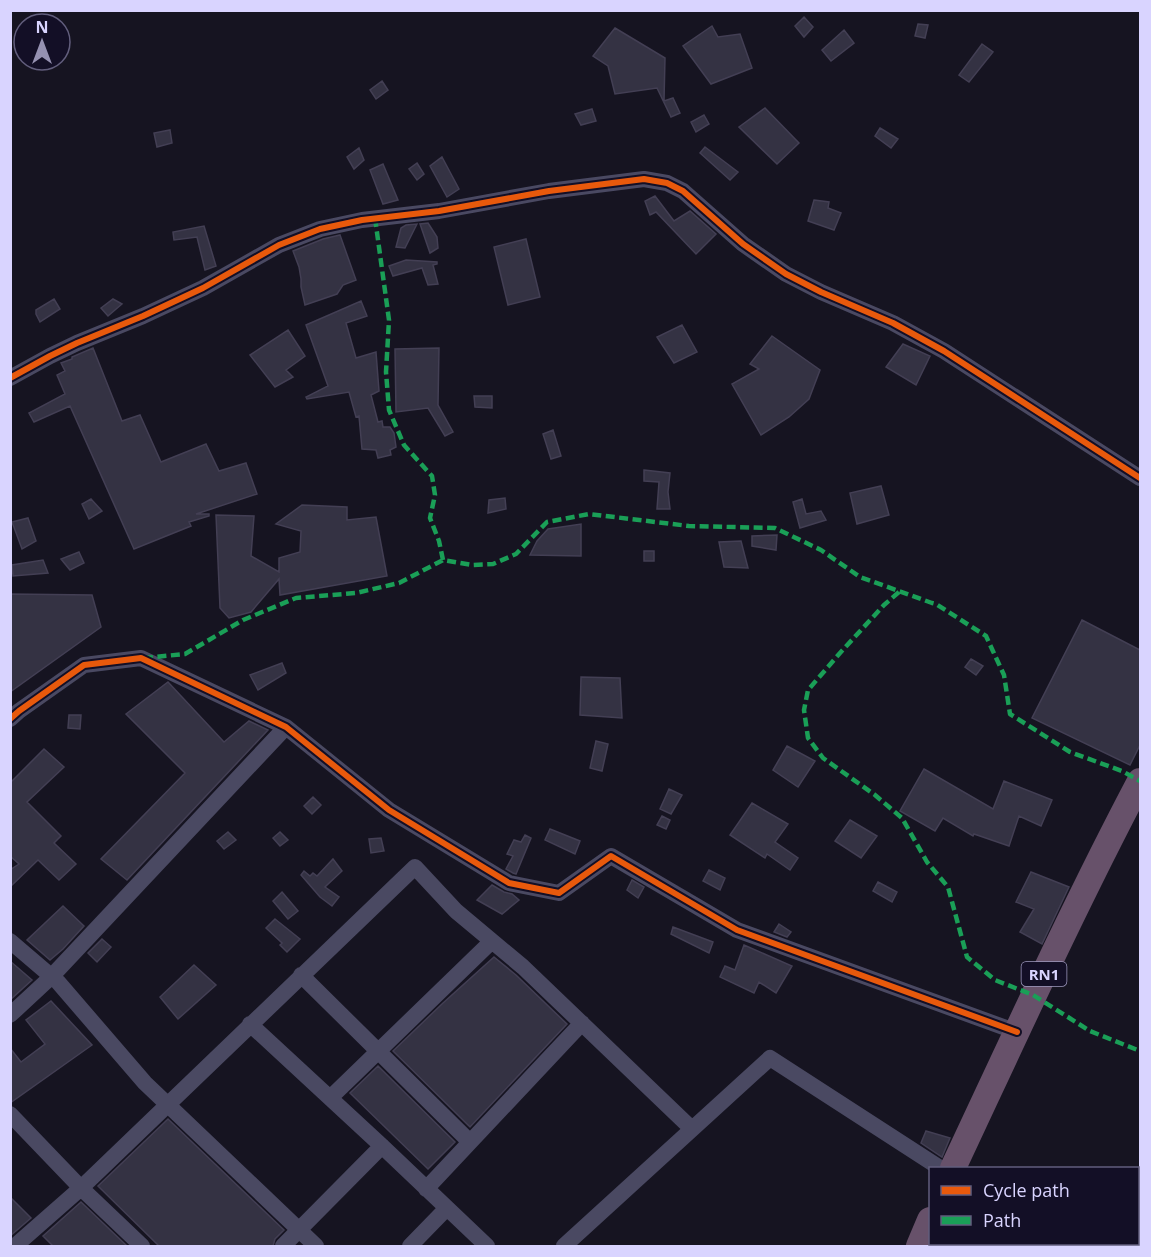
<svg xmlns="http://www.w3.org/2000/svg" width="1151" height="1257" font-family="'Open Sans',sans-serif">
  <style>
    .building { fill: #343243; stroke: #433f54; stroke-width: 1.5 }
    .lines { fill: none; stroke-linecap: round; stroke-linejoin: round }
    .minor { stroke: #4a4962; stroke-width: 16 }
    .highway { stroke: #67516a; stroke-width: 26 }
    .quiet { stroke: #1a9f57; stroke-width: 4.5; stroke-dasharray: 9 4.5; stroke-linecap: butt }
    .cycleway-casing { stroke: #130f26; stroke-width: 10 }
    .cycleway { stroke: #e8590c; stroke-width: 6 }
    .labels { text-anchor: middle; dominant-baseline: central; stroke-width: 4.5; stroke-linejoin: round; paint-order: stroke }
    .shield { fill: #130f26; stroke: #9e99be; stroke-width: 1.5 }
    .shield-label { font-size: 15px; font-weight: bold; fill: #d9d4ff }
  </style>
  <rect width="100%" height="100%" fill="#161421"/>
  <path class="building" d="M804,17L813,27L804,37L795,26Z
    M918,24L928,25L925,38L915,36Z
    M712,26L718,37L740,34L752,68L711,84L683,46Z
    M615,28L665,58L664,101L673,98L680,113L671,117L657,88L615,94L608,66L593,56Z
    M844,30L854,43L831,61L822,50Z
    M982,44L993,52L969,82L959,75Z
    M382,81L388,90L376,99L370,90Z
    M765,108L799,143L777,164L739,127Z
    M592,109L596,121L581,125L575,114Z
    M704,115L709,124L696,132L691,122Z
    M880,128L898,139L891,148L875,136Z
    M170,130L172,143L157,147L154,133Z
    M705,147L738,172L730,180L700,153Z
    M359,148L364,160L354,169L347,157Z
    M442,157L459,189L447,197L430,166Z
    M417,163L424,174L417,180L409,169Z
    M383,164L398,200L383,204L370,170Z
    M655,196L674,221L690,211L716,234L696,254L656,212L650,215L645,201Z
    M814,200L829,202L828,208L841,213L834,230L808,221Z
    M428,223L437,237L438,248L430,253L420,224Z
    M417,224L405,248L396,247L401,228L406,225Z
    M204,226L216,266L205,270L197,237L174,240L173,232Z
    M340,235L356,280L343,285L337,294L305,305L301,287V279L299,267L293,251L323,239Z
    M526,239L540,297L508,305L494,247Z
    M406,260L437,262V264L433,265L438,284L428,285L422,268L393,276L389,266Z
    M54,299L60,309L40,322L36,314V310Z
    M113,299L122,304L108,316L101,308Z
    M361,301L367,316L346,323L356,358L376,352L379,391L371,395L378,422L382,421L383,427H390L394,433L396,447L390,450L391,455L378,458L376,450L362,449L359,416L356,417L349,392L307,399L306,397L328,386L306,325Z
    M682,325L697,352L674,363L657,337Z
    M288,330L305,356L286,370L293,377L275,387L250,355Z
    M772,336L820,370L809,399L789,417L761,435L732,384L759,369L750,364Z
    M903,344L930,356L916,385L886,367Z
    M93,348L122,421L140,415L161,462L206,444L219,471L246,463L257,494L196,514H209V516L189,522L191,526L134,549L70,406L34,422L29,413L65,394L57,375L65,371L61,363L72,359V357Z
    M439,348L438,405L453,432L445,436L428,408L396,412L395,349Z
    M474,396H492V408L475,407Z
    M553,430L561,456L551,459L543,434Z
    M644,470L670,473L668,492L670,509H657L659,482L644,481Z
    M881,486L889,515L857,524L850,493Z
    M505,498L506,509L488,513L489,500Z
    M91,499L102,511L89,519L82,504Z
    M802,499L806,514L821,511L826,520L800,528L793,502Z
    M302,505L347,507V520L376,517L387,576L280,595L279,579L251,612L229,618L220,608L216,515L254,516L251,556L279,572V558L300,552L301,531L276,524Z
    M28,518L36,541L22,549L12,522Z
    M581,524V556L530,555L537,541L548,529Z
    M777,535L776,550L752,546V536Z
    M741,541L748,568L724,567L719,542Z
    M644,551H654V561H644Z
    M79,552L84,563L70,570L61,559Z
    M43,560L48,573L13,576L12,565Z
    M10,594L92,595L101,627L10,692Z
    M1082,620L1140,650V745L1130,765L1032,718Z
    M971,659L983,666L976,675L965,667Z
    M282,663L286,673L258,690L250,675Z
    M581,677L620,678L622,718L580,715Z
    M168,682L224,742L249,721L268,730L127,880L101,859L185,773L126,714Z
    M69,715H81L80,729L68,728Z
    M596,741L608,744L602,771L590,768Z
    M787,746L815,761L798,787L773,770Z
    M44,749L64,767L27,802L61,836L54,843L76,864L59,880L38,860L10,887V870L19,864L10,856V783Z
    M924,769L993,809L1004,781L1052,800L1041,826L1019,816L1009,846L974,834L973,836L943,818L935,831L900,811Z
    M669,789L682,795L671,814L660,809Z
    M313,797L321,805L312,814L304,806Z
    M752,803L788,824L775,842L798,858L790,870L767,854L765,858L730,835Z
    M662,816L670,820L666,829L657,825Z
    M850,820L877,836L861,858L835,841Z
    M550,829L580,841L575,854L545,840Z
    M228,832L236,840L224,849L217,841Z
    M280,832L288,840L280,846L273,838Z
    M525,835L531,838L516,874L513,873L506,869L513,856L507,854L514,840L521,842Z
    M381,838L384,851L371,853L369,839Z
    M333,859L342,871L325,887L339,897L332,906L320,897L301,875L304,871L310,876L313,873L317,876Z
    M709,870L725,878L720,890L703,881Z
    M1031,872L1069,887L1042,944L1020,932L1034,909L1016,902Z
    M632,880L644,887L638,898L627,890Z
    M878,882L897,892L892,902L873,891Z
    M492,885L504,892L512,894L519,900L502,914L477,900Z
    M282,892L298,911L288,919L273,901Z
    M63,906L84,926L63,949L50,960L27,940Z
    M275,919L300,939L287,952L280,945L282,943L266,928Z
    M779,924L791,932L787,937L774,932Z
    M673,927L713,942L709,953L671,934Z
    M102,939L111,947L97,962L88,953Z
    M744,945L792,966L776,993L759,982L754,993L720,977L725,966L735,970Z
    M494,957L516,975L567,1024L470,1127L393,1051L443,1003Z
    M10,961L32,980L10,1000Z
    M194,965L216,985L178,1019L160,997Z
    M51,1001L92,1045L10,1103V1048L21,1062L45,1044L26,1020Z
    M378,1066L455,1142L428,1169L350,1093Z
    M168,1119L284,1230L275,1239L273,1246H159L98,1186Z
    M926,1131L950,1138L942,1157L921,1143Z
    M10,1197L31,1218L10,1236Z
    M81,1202L127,1246H53L43,1236Z"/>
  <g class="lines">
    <path class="minor" d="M10,378L50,356L77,343L143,316L203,288L279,245L320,229L362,220L439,211L549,191L644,179L667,183L683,191L743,244L786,274L821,292L893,323L944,351L1140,478
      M10,719L19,711L84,665L141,658L286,727L389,810L509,883L559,893L611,856L737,930L1017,1032
      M10,941L58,982L145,1083L316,1246
      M301,975L470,1142
      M10,1015L51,977L286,727
      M250,1024L382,1146L487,1246
      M330,1098L492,941
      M10,1114L81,1188L415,867L456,911L523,967L692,1129
      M426,1189L582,1023
      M15,1246L81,1188L142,1246
      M283,1246L382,1146
      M410,1246L447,1208
      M564,1246L770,1058L940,1168"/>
    <path class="highway" d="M953,1168C1014,1038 1073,908 1140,781
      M919,1246L930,1220"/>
    <path class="quiet" d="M375,218L389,320L386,372L389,410L404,445L432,476L435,495L430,518L439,541L443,560
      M899,592L884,605L840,653L808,690L804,710L808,738L823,758L875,795L902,818L927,862L948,887L967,957L995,980L1033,995L1090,1031L1140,1051
      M144,658L185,654L243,620L296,598L356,593L399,583L443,560L472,565L493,564L516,554L547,522L589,514L689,526L775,528L821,550L860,577L932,603L936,604L986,636L1004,675L1010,714L1070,752L1122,771L1140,781"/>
    <defs>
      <path id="cycleway" d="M10,378L50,356L77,343L143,316L203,288L279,245L320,229L362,220L439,211L549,191L644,179L667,183L683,191L743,244L786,274L821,292L893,323L944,351L1140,478
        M10,719L19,711L84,665L141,658L286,727L389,810L509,883L559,893L611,856L737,930L1017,1032"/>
    </defs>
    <use href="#cycleway" class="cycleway-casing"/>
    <use href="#cycleway" class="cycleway"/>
  </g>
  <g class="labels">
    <rect class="shield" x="1021.5" y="962" width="45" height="24" rx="4.5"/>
    <g class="shield-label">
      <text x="1044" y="974">RN1</text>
    </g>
  </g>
  <rect width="1151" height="1257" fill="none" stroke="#d9d4ff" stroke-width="24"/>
  <rect x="929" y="1167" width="210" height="78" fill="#130f26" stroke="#625e7d" stroke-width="1.5"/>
  <rect x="941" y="1186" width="30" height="9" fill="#e8590c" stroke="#625e7d" stroke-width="1.5"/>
  <text x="983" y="1197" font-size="18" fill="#d9d4ff">Cycle path</text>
  <rect x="941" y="1216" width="30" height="9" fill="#1a9f57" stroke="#625e7d" stroke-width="1.5"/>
  <text x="983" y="1227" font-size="18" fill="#d9d4ff">Path</text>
  <g transform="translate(42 42)"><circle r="28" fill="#130f26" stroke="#625e7d" stroke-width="1.5"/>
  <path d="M0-4.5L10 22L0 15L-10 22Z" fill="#9591b1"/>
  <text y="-9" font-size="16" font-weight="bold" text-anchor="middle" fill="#d9d4ff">N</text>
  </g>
</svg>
